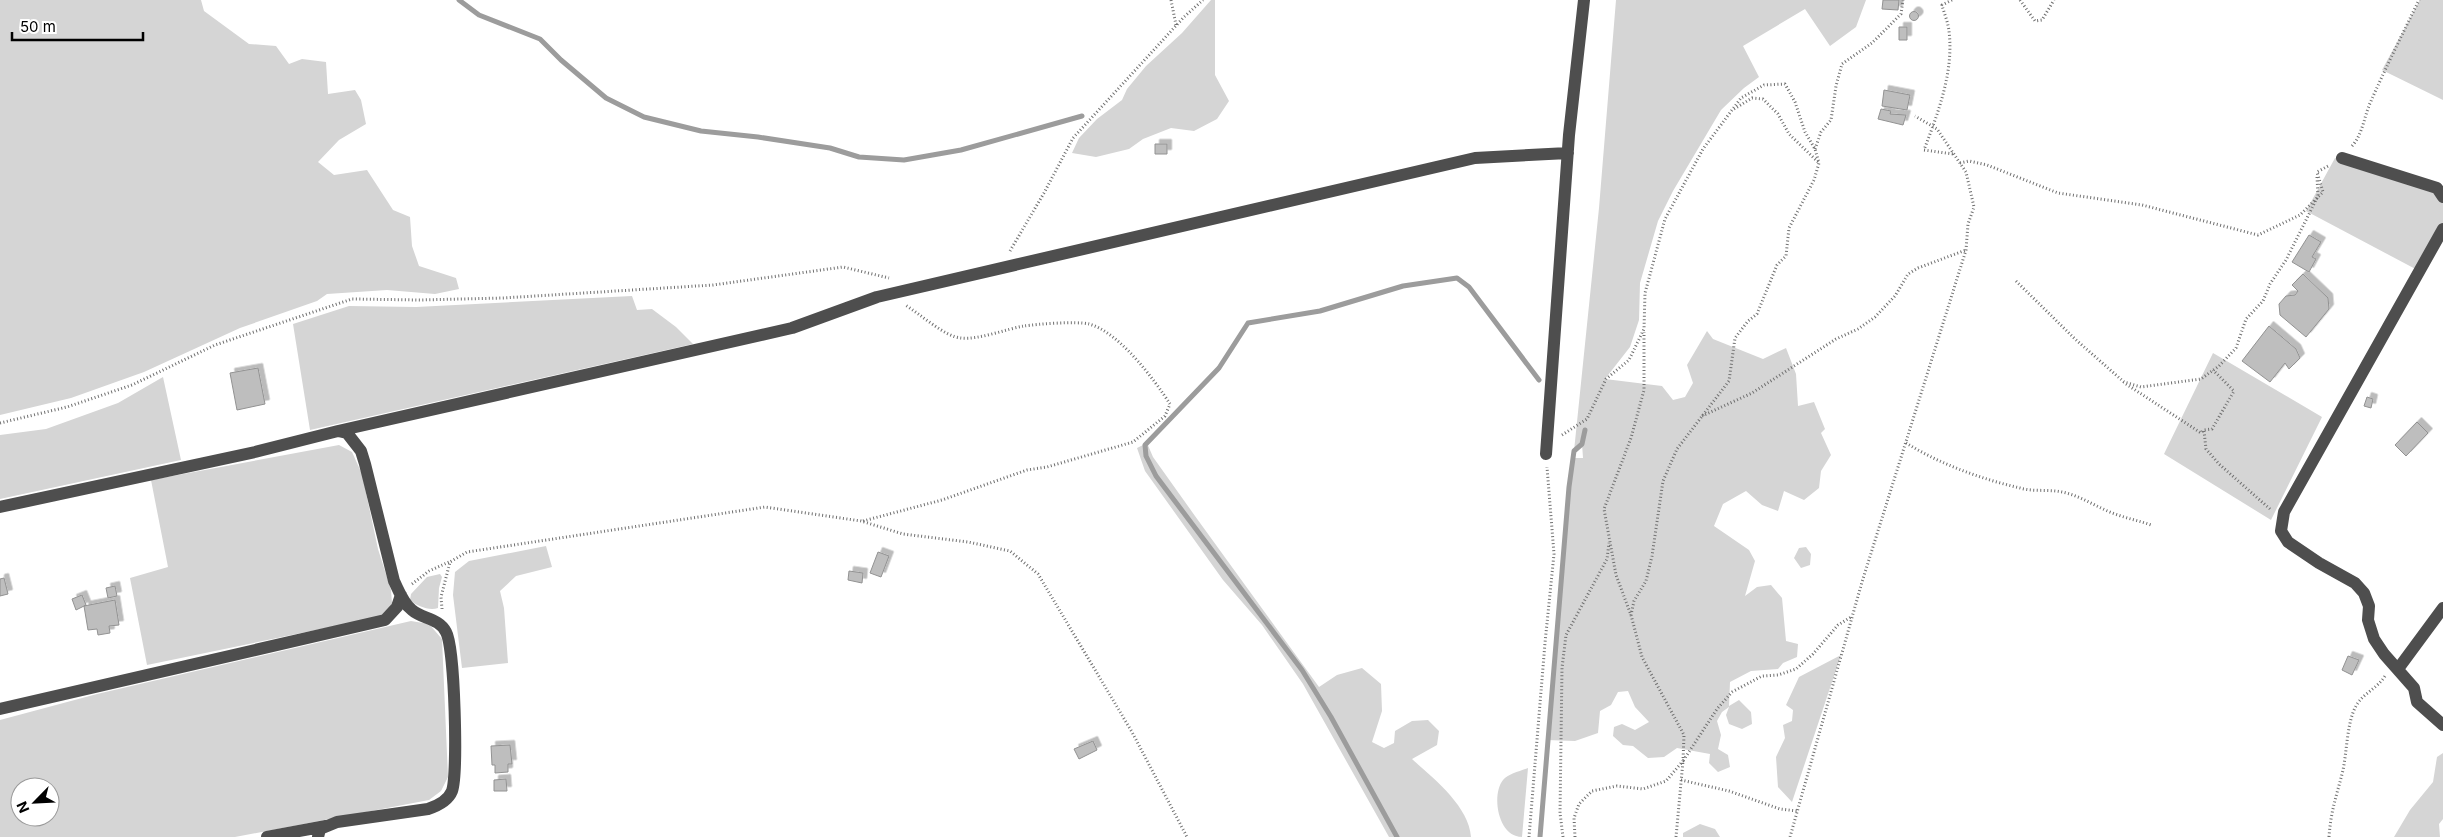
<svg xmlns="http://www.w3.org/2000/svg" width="2443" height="837" font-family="Inter,sans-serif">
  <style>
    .green { fill: #d5d5d5; fill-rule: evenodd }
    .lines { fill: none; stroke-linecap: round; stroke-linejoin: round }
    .stream { stroke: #9c9c9c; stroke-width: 5 }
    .building { fill: #bebebe; stroke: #929292; filter: url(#shadow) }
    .path { stroke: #707070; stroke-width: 3; stroke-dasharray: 1 2.5; stroke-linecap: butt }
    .minor { stroke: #4e4e4e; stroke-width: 12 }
  </style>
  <defs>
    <filter id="shadow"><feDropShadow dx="4.5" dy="-4.5" stdDeviation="0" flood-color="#0004"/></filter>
  </defs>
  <rect width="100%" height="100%" fill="#fff"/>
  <path class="green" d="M0,0H201L204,11L249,44L276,46L289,64L302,59L326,62L328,94L355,90L361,100L366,124L339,140L318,162L334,175L367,170L393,210L410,217L412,246L419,266L456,278L459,289L435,294L387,290L327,294L317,301L240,328L144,372L71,398L0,415Z
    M1211,0H1215V75L1229,101L1217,119L1194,131L1171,128L1143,139L1129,149L1096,157L1072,153L1079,138L1097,119L1122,100L1127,89L1146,66L1182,33Z
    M1616,0H1866L1856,27L1830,46L1805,9L1743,46L1759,77L1744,88L1721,110L1673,191L1658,221L1640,283L1639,320L1630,347L1605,379L1662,386L1673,400L1685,397L1693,383L1687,365L1707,331L1713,339L1763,359L1786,348L1796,374L1798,406L1814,402L1825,429L1821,433L1831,455L1821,471L1819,488L1804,500L1784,491L1778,511L1762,505L1746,491L1723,504L1714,526L1749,550L1755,561L1745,596L1757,587L1771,585L1782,598L1786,641L1798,644L1797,657L1783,663L1778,669L1751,671L1730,682L1729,706L1739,700L1751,712L1752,724L1742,729L1729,724L1726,715L1729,707L1722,712L1717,721L1721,735L1718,749L1728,755L1730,767L1718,772L1709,763L1710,754L1677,748L1664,757L1648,758L1633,746L1623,745L1613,736L1614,727L1622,724L1635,730L1649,722L1635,707L1628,691L1618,692L1611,705L1600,711L1598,733L1575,741L1547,740L1569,487L1574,458H1583L1582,444L1574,451L1599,208Z
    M2420,0H2443V100L2382,70Z
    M2335,158L2443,188V239L2423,273L2306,211Z
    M632,296L637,310L652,309L676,327L693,344L310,430L293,324L349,306L416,307Z
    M2213,353L2322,417L2271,520L2164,454Z
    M163,377L181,460L0,499V435L46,429L118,403Z
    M1147,443L1153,457L1195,516L1319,687L1337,675L1362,668L1381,684L1382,711L1372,742L1384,748L1394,743L1395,731L1412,721L1428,720L1439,731L1437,745L1412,759C1433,778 1469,806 1471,837H1389L1303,684L1262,625L1223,580L1145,471L1137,448Z
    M339,445L352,452L362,474L378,549L391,590L392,603L387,614L374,618L147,665L130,578L168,567L151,480Z
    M546,546L552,567L516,576L500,591L504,608L508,663L462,668L453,595L455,572L469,561Z
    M1806,547L1811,554L1810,565L1801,568L1794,558L1799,548Z
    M440,574L442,577L439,588L438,608C429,611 417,606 410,600L411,594L427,577Z
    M411,621L429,624L442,639L448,777L441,791L429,800L235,837H0V720L97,694ZM20,787H50V817H20Z
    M1841,655L1792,802L1778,787L1776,757L1785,738L1783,725L1792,721L1793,710L1786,705L1799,677Z
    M2443,753V819L2439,824L2440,837H2394L2410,810L2433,782L2437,757Z
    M1528,768L1522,837C1498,837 1491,795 1503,780C1508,774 1520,771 1528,768Z
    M1700,824L1715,829L1720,837H1683V833Z"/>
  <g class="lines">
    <path class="stream" d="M459,0L479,15L540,39L561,60L606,98L644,117L701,131L758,137L830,148L859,157L904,160L961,150L1082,116
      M1397,837L1331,717L1302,670L1156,476L1146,456L1145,445L1219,368L1248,323L1320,311L1403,286L1457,278L1469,287L1539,380
      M1540,837L1569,487L1574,451L1582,444L1585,430"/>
  </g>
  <path class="building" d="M1883,0H1899L1898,10L1882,9Z
    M1909.5 16a4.5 4.5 0 1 1 9 0a4.5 4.5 0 1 1-9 0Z
    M1899,27H1907V40H1899Z
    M1884,90L1910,95L1907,110L1882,106Z
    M1881,109L1891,111L1890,114L1906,115L1903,125L1878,119Z
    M1155,144H1167V154H1155Z
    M2309,235L2321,242L2312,257L2316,259L2309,272L2292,262Z
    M2303,274L2328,298L2329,309L2306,337L2280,315L2279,304L2286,296L2295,295L2298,291L2292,285Z
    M2269,326L2296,349L2300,358L2289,369L2285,363L2270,382L2242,361Z
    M258,368L265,404L237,410L230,373Z
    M2367,397L2373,399L2371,408L2364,406Z
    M2417,422L2428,433L2406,456L2395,445Z
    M878,552L889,556L881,577L870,573Z
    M849,571L863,573L862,583L848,580Z
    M4,578L8,594L0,596V579Z
    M115,586L117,596L108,598L106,588Z
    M82,595L86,605L76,610L72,599Z
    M115,600L119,625L109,626L110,633L98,635L97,629L88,630L84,606Z
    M2348,656L2359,660L2352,675L2342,670Z
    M1093,741L1097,750L1079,759L1074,749Z
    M510,745L512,764H508V772L495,773V765H492L491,746Z
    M506,779L507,791H494V780Z"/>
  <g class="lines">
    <path class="path" d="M1171,0L1176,25
      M1952,0L1942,5C1944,13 1948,22 1949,31C1954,72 1938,113 1924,150L1953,154
      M2020,0L2035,21L2042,20L2054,0
      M1734,109L1752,98L1763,99L1778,114L1789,134L1818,162
      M2352,146C2363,134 2364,116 2371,101C2386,67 2403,33 2419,0
      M1815,149L1821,132L1831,120L1836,86L1842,64L1872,43L1901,14L1903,0
      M1960,163L1969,161L1987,165L2058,193L2142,205L2258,235L2300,215L2323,192L2317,172L2330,165
      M1010,251L1044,193L1073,138L1184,17L1203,0
      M2016,281L2075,339L2124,382L2141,387L2201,379L2219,366L2236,348L2246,319L2263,301L2270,284L2286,260L2318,196L2317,177
      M2126,384L2201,433L2204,430L2212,429L2234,391L2213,370
      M1702,416L1752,393L1836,339L1858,329L1875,317L1895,296L1908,274L1918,268L1966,250
      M0,423L67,407L132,385L215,345L352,299L420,300L503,298L713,285L843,267L889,278
      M2204,431L2206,449L2219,464L2270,509
      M1562,435L1587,419L1606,379L1629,360L1644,329L1645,293L1665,219L1703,149L1741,98L1764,85L1785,84L1795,102L1805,132L1815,149L1819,163L1814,180L1789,228L1786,256L1777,265L1757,314L1748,321L1735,338L1729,381L1677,449L1663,481L1652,556L1646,581L1634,601L1631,615
      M1906,443C1940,464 1981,479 2020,488C2033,492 2048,489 2062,492C2082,496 2099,509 2118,515C2129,519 2140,521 2151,525
      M863,521L942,500L1027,470L1047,467L1133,442L1165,416L1170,404C1154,379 1119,332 1089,324C1076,321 1038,324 1024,326C1006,329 979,340 961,338C945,337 919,313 905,305
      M412,584L429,571L449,562
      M442,609L441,597L450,562L467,552L765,507L861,521L903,534L968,542L1010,551L1038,574L1132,732L1187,837
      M1681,780L1729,791L1780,809L1797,811
      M1529,837L1545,643L1554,554L1547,467
      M1563,837L1560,813L1562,668L1566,635L1607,559L1609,543
      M1575,837L1574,818L1579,804L1592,791L1617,786L1643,789L1666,781L1683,761L1684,735L1642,657L1631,615L1616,575L1604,509L1631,438L1644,390V332
      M1676,837L1683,761L1717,709L1732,692L1762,676L1778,675L1796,669L1813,654L1838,625L1851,617
      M1790,837L1862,582L1966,250L1968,224L1974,207L1966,172L1937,129L1915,116
      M2329,837C2331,809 2337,795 2343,770C2347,751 2347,722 2356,706C2363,693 2377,689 2385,676"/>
    <path class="minor" d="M2342,158L2437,188L2443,197
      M2443,229L2284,512L2281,531L2288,542L2319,563L2355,583L2364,593L2369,606L2368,620L2374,639L2384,654L2414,688L2417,702L2443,725
      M338,431L792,328L877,297L1475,158L1568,153
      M1546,454L1569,135L1584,0
      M0,507L255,452L338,431L347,433L361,451L365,464L394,581C399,591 403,603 412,610C422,619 439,618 446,632C455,648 458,774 452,791C448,801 437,806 428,809L337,822L320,829L318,837
      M2398,669L2443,608
      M0,709L385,620L397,607L401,595
      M267,837L326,826"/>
  </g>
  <g transform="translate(35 802) rotate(246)"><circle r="24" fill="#ffffff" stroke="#999999"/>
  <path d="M0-4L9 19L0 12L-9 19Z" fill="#000000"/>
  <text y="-8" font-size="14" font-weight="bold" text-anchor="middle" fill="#000000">N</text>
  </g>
  <path d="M12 32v8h131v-8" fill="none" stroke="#000000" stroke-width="2.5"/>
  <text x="20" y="32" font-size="15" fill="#000000" stroke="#ffffff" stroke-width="4" paint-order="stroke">50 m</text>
</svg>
